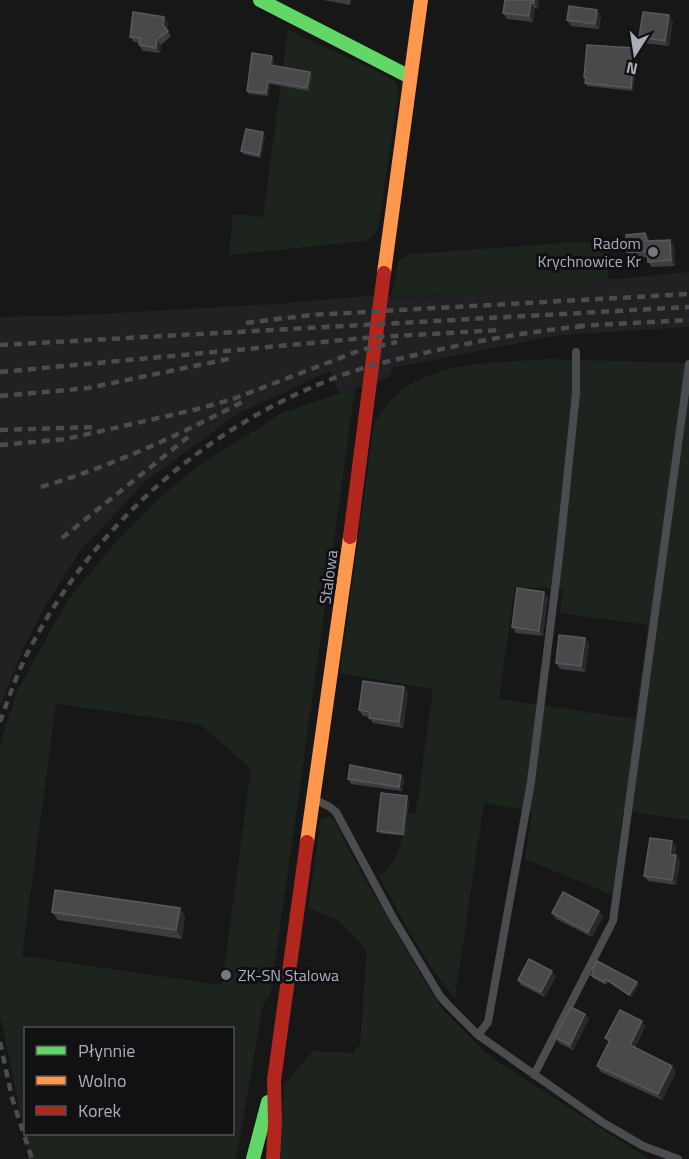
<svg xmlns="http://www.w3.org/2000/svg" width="689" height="1159" font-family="'Titillium Web',sans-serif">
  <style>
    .built { fill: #212123 }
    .green { fill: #1d241e; fill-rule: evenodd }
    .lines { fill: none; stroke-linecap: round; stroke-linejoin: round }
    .lane { stroke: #4b4c50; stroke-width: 8 }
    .fast { stroke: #63d668; stroke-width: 14 }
    .slow { stroke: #ff974d; stroke-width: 14 }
    .jam { stroke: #b3261e; stroke-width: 14 }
    .rail { stroke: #4b4c4f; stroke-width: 4.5; stroke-dasharray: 8 6; stroke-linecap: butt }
    .wall { fill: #3d3d3f }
    .shaded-wall { fill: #29292a }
    .building { fill: #49494c; stroke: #58595d; stroke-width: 1.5 }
    .poi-dot { fill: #757880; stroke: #111113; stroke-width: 2 }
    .labels { text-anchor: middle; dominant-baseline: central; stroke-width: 6; stroke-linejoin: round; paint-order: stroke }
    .poi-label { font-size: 16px; fill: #a8adb8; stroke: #111113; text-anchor: end }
    .street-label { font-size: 16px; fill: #a8adb8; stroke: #111113 }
  </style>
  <rect width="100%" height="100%" fill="#171717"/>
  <path class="built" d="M689,272V327L560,335L392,368L389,378L339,393L330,371L239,413L147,480L81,550L48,601L24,647L0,707V317L82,315L289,303L365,296L420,297Z"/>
  <path class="green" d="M288,30L383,74L394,81L399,89L378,230L371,238L365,241L229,255L233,214L263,217Z
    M575,242L609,243L608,280L420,297L391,296L399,260L411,254Z
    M548,359L689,363V820L623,811L612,895L525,859L532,812L484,802L455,998C423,962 402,917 379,876C399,864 403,835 409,814L416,813L433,689L340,673L374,423C381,414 388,402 397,394C438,360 498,363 548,359ZM515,587L563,589L560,613L648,625L635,719L499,699Z
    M355,388L300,786L270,995L263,1005L236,1159H28L27,1146L0,1014V745L17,691L68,600L113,545L158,499L198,466L282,413ZM56,704L200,724L251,769L222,985L22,956ZM26,1028H232V1134H26Z
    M330,817L335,821L353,858L428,987L444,1011L486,1053L501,1064L649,1159H280L284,1084L313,1051L353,1053L360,1045L367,950L336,919L308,908L320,823L322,818Z"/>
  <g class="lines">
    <path class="lane" d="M314,799L330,807L336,812L392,916L440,996L449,1006L478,1035L602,1122L643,1146L678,1159
      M478,1035L488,1022L531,782L559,557L576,393V352
      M534,1075L613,921L689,364"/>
    <path class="fast" d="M260,0L410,77
      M253,1159L268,1102"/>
    <path class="slow" d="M384,273L421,0
      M307,842L350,537"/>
    <path class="jam" d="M350,537L384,273
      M273,1159L275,1122L274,1080L307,842"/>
    <path class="rail" d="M246,323L311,315L689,294
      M577,326L689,320
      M0,345L689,307
      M0,372L376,337L502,330
      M0,396L88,388L233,358
      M0,430L96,427
      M0,445L66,439L198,409L233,399L361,350L397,342
      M41,487C112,466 177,436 242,402
      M62,538L188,437
      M0,722C10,694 20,665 35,639C101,517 215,421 345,374C371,365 398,359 424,353C477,341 530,331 585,326
      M0,1042L12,1098L32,1159"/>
  </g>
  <path class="wall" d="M323,0H351L350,5Z
    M539,0L538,9L535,8L533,22L507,19L503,13Z
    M597,10L601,15L599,29L571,26L567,20Z
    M673,21L669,46L643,43L639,37Z
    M168,22L167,30L171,36L161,45L160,53L143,51L139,45V43L134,42L130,37Z
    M637,51L633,91L587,86L585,83V80L584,77Z
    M272,56L274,59L273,65L310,72L312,75L309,91L270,84L268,96L249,94L247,91Z
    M263,132L265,135L261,158L243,154L241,151Z
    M645,233L649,239L650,241L670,240L674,246L675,266L652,267L648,262V257L631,258L627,253Z
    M548,597L543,636L516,633L512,627Z
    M589,644L585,672L560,669L556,663Z
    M408,692L403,728L373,723L369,717L363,716L359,710Z
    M401,775L404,779L402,791L351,784L348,779Z
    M407,796L409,799L405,836L379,833L377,831Z
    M676,846L675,855L680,861L676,885L648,881L644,876Z
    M180,908L185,916L182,939L58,920L52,912Z
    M552,913L603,917L592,937L556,919Z
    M592,970L639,985L631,997L608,982L606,985L593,978L591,975L593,972Z
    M556,976L545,997L521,985L518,980Z
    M585,1014L589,1019L573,1050L559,1043L555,1037Z
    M642,1021L645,1027L635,1048L676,1072L662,1100L601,1072L597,1066L609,1043L605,1038Z"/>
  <path class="shaded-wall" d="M534,0H539L538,9L534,3Z
    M531,3L535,8L533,22L529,16Z
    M597,10L601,15L599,29L595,24Z
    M669,15L673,21L669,46L665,41Z
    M164,17L168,22L167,31L163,25Z
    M157,39L161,45L160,53L156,48Z
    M635,48L637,51L633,91L631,88Z
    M272,56L274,59L272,67L270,65Z
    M310,72L312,75L309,91L307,88Z
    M268,81L270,84L268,96L266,93Z
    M263,132L265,135L261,158L259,155Z
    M645,233L649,239L651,247L647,241Z
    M670,240L674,246L675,266L671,260Z
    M544,592L548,597L543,636L539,631Z
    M585,638L589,644L585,672L581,666Z
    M404,687L408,692L403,728L399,722Z
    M401,775L404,779L402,791L399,787Z
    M407,796L409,799L405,836L403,834Z
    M672,841L676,846L674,860L670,855Z
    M676,855L680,861L676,885L672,880Z
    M180,908L185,916L182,939L176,930Z
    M599,911L603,917L592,937L588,932Z
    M552,971L556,976L545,997L541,992Z
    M637,982L639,985L631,997L629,995Z
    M585,1014L589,1019L573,1050L570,1045Z
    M642,1021L645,1027L634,1051L630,1045Z
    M672,1066L676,1072L662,1100L658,1094Z"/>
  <path class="building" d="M505,0H534V3H531L529,16L503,13Z
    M569,6L597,10L595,24L567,20Z
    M133,12L164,17L163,25L168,31L157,39L156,48L139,45L140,38L130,37Z
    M643,12L669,15L665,41L639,37Z
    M587,45L635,48L631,88L585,83L586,78L584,77Z
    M252,53L272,56L270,65L310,72L307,88L268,81L266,93L247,91Z
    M246,129L263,132L259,155L241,151Z
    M645,233L647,241L670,240L671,260L648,262L647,251L627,253L626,235Z
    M517,588L544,592L539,631L512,627Z
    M559,635L585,638L581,666L556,663Z
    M363,681L404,687L399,722L369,718L370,712L359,710Z
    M350,765L401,775L399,787L348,779Z
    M381,793L407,796L403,834L377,831Z
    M650,838L672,841L670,855H676L672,880L644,876Z
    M55,890L180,908L176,930L52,912Z
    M563,892L599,911L588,932L552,913Z
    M529,959L552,971L541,992L518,980Z
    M597,961L637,982L629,995L606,979L604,982L591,975L594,971L592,970Z
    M571,1007L585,1014L570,1045L555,1037Z
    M620,1010L642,1021L630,1045L672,1066L658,1094L597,1066L610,1040L605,1038Z"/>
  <g class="poi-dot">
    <circle cx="653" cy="252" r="6"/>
    <circle cx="226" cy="975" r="6"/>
  </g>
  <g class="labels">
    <g class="poi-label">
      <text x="641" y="243">Radom<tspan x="641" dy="18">Krychnowice Kr</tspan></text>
      <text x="238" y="975" text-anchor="start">ZK-SN Stalowa</text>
    </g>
    <g class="street-label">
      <text transform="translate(328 577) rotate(-82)">Stalowa</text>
    </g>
  </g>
  <rect x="24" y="1027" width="210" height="108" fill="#111113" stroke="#4d4f55" stroke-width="1.5"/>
  <rect x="36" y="1046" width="30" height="9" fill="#63d668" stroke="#4d4f55" stroke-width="1.5"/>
  <text x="78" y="1057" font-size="18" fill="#a8adb8">Płynnie</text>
  <rect x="36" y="1076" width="30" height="9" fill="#ff974d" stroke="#4d4f55" stroke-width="1.5"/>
  <text x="78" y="1087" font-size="18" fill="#a8adb8">Wolno</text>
  <rect x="36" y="1106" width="30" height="9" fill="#b3261e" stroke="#4d4f55" stroke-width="1.5"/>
  <text x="78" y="1117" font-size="18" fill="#a8adb8">Korek</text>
  <g transform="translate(635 54) rotate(192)" stroke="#111113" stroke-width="4.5" paint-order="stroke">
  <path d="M0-4.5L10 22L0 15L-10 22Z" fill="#a8adb8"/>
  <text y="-9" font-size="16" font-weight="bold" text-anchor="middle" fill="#a8adb8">N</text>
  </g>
</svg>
